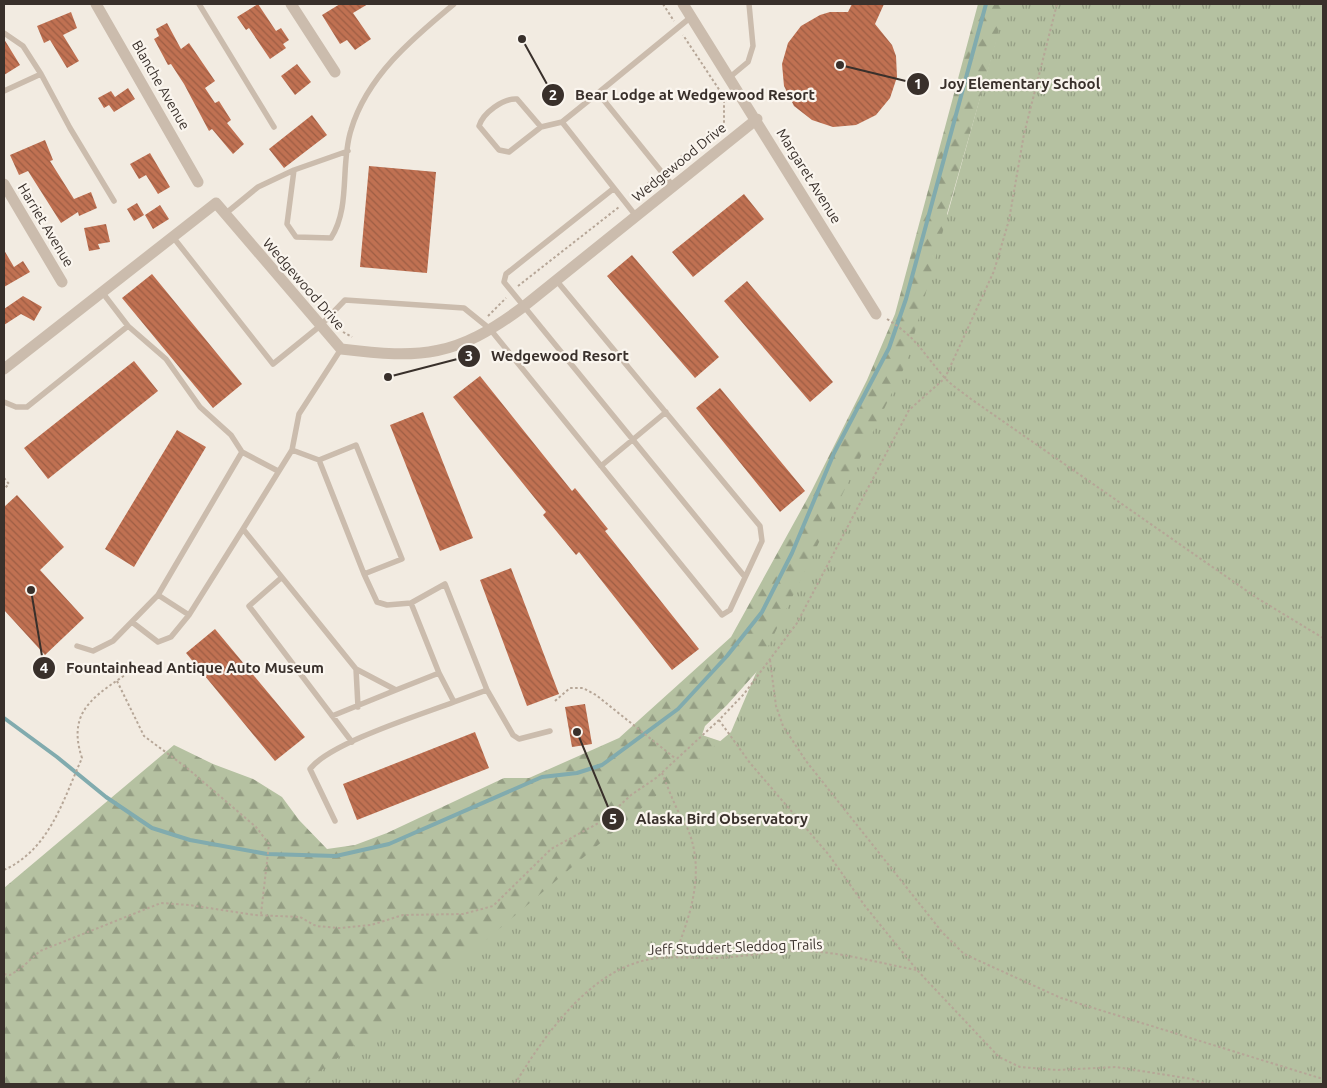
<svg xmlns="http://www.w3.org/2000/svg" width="1327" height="1088" font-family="Ubuntu,sans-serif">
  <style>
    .forest { fill: url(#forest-firs) }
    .park { fill: url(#park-tufts) }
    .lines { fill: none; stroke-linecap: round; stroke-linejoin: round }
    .stream { stroke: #81abae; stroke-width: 4 }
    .building { fill: url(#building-back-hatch) }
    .path { stroke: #b6a697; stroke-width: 2; stroke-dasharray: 2.5 2.5; stroke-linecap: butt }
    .service { stroke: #cbbcad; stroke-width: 5.5 }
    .minor { stroke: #cbbcad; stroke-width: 11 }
    .labels { text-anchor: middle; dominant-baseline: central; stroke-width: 4.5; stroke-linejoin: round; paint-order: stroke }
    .street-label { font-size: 14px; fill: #39302b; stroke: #faf5ee }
    .leader { fill: none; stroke: #39302b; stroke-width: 2 }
    .callout-dot { fill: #39302b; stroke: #faf5ee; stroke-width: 2 }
    .mark-label { font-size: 15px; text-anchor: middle; font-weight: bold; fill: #fff }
    .callout-label { font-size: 15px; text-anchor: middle; font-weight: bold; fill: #39302b; stroke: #faf5ee; stroke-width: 4.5; stroke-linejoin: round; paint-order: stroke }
  </style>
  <defs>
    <pattern id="forest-firs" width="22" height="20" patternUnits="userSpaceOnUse" patternTransform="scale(1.25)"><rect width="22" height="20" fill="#b5c1a1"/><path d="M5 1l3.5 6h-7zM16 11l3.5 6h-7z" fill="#949d83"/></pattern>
    <pattern id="park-tufts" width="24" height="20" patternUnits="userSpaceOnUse" patternTransform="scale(1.25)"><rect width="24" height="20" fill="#b5c1a1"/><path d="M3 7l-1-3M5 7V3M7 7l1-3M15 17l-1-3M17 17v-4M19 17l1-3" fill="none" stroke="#949d83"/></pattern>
    <pattern id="building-back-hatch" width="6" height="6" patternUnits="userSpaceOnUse" patternTransform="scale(1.25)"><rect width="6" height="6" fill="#c07152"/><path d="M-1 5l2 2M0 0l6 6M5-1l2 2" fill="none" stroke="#9d5d44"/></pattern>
  </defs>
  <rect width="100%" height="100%" fill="#f2ebe1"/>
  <path class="forest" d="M978,4H1007L947,214L957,229L973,238L760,668L727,705L705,726L702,735L723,742L327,1084H4V888L174,745L213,764L253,779L282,797L299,820L327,849L355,845L387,833L504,778H529L619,738L731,637L811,492L867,380L895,314Z"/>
  <path class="park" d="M1006,4H1323V1084H303L418,998L731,732L761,661L906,364Z"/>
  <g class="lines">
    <path class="stream" d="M4,718L57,757L106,797L152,828L190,840L267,854L336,856L389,844L542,777L577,773L602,765L678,709L727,656L762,612L792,553L834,453L889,348L906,299L986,4"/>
  </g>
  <path class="building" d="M258,4L276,31L281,28L289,40L283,44L286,48L270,59L249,28L246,30L237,17Z
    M340,4H368L353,13L371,39L355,50L347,40L340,44L322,15Z
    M852,4H884L875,24L892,45L896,56L897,77L890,98L876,115L856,125L833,127L812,120L794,106L784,86L782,64L788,43L801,26L820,15L830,12H848Z
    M71,12L77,28L63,35L79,61L67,68L50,40L44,43L37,26Z
    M167,23L181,49L189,43L215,81L205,88L215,103L219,101L231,120L227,123L244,144L233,154L212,129L209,131L184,84L171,64L168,65L154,39L159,36L156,29Z
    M4,39L20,65L4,75Z
    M297,64L311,82L295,95L281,76Z
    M128,88L135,99L114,112L109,105L104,108L98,98L111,91L115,97Z
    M312,115L327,135L284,168L269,149Z
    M45,140L53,160L50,161L74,199L91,192L97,208L79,216L78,212L61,223L28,171L19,175L10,155Z
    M150,153L170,187L158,194L146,175L139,179L130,164Z
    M369,166L436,172L427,273L360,267Z
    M744,194L764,219L693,277L672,252Z
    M137,203L144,215L134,221L127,209Z
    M160,205L169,219L153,229L145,215Z
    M106,224L110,242L98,244L100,249L89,251L84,228Z
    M4,250L14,267L23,261L30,272L4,287Z
    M632,255L719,357L695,378L607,276Z
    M152,274L242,384L213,408L122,298Z
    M747,281L833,382L810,402L724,301Z
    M23,296L42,307L34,321L21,314L4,325V309Z
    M134,361L158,391L48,479L24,448Z
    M480,376L572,491L575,488L608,529L605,531L699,649L672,670L579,552L576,555L543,515L546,512L453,397Z
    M720,388L805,491L780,512L696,408Z
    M423,412L473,538L440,551L390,425Z
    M177,430L206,447L134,567L105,549Z
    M17,495L64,547L40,570L84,618L45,655L4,610V507Z
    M511,568L559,694L527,706L480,580Z
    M215,629L305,737L275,761L186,653Z
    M585,704L592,744L572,747L565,707Z
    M475,732L489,768L357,820L343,784Z"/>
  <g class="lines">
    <path class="path" d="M663,4L674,21
      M669,166L724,123V97L683,35
      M632,196L656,177
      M518,286L619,207
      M488,316L506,298
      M887,319C917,338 922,352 944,377C951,385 962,392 971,399L1257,598L1323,638
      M343,332L352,337
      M4,478L9,484L4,489
      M770,660L776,706L783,726L806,761L942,932L964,954L1061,998L1323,1079
      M117,681L144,736L187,768L256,827L269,844L261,914
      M555,701L570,688H583L596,695L676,759
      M719,720L750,763L829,855L865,906L917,970L999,1057L1020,1067L1057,1070L1116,1067L1192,1079L1206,1084
      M662,773C667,785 672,799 678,811C681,818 686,824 689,832C705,874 690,917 674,957
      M4,870C50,849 63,800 82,758C65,707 100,694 136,667
      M4,974L10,975L20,969L40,951L161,903L189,905L255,915L300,917L316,926L339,928L371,925L403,915L463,914L493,906L551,849L604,820L631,795L656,778L719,720L744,694L797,623L909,410L945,378L994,271L1009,220L1024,134L1057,4
      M515,1084C542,1039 585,977 639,962C663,954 689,959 714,958C749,957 785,948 820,952C852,955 884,964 917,970"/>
    <path class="service" d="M199,4L274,127
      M4,33L23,46L41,74L4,91
      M41,74L70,128L114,201
      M730,77L748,62L753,46L749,4
      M598,93L691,17
      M541,127L509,152L499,150L479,126C483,113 503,98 517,99L541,127L562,122
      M348,151L294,170L287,224L296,237L331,238C351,207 340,164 351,130C367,76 413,38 454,4
      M613,189L506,274L504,282L745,577
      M225,214L258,187L294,170
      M636,216L562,122L598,93L673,186
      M173,237L273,364L320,326L345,300L464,308L490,329L722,615L730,610L762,541L760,526L556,280
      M128,326L166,359L200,407L231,435L242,452
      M4,402L16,407H27L128,326L102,292
      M292,450L299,414L341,349
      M319,460L364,574L377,602L387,605L411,603L439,673L396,690L356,669L243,529L292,450L319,460L356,445L402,559L364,574
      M601,466L666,412
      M281,578L249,606L352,742
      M158,595L242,452L278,471
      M411,603L445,584L487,690L454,702L439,673
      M132,622L158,642L171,637L189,615
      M77,646L93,651L113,641L158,595L189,615L243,529
      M356,669L358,707
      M487,690L513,735L519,739L550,731
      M332,716L396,690
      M335,821L310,769C330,743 420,715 454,702"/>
    <path class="minor" d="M96,4L198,182
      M291,4L335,72
      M683,4L876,314
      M4,184L62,282
      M4,369L216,203L341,349C422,359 456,357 523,307L757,119"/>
  </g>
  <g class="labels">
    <g class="street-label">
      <text transform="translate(161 85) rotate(60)">Blanche Avenue</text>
      <text transform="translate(679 162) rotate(-39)">Wedgewood Drive</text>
      <text transform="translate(809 176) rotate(58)">Margaret Avenue</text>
      <text transform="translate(46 225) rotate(59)">Harriet Avenue</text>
      <text transform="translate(304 284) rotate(49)">Wedgewood Drive</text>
      <text transform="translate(735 947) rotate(-2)">Jeff Studdert Sleddog Trails</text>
    </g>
  </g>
  <path class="leader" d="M840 65L918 84M522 39L553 95M388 377L469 356M31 590L44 668M577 732L613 819"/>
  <g class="callout-dot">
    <circle cx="840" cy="65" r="5"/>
    <circle cx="522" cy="39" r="5"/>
    <circle cx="388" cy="377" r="5"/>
    <circle cx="31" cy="590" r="5"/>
    <circle cx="577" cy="732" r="5"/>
    <circle cx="918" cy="84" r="12"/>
    <circle cx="553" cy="95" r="12"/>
    <circle cx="469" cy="356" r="12"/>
    <circle cx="44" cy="668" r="12"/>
    <circle cx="613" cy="819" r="12"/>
  </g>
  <g class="mark-label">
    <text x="918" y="89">1</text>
    <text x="553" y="100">2</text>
    <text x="469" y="361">3</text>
    <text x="44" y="673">4</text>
    <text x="613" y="824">5</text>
  </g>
  <g class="callout-label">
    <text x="1020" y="89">Joy Elementary School</text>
    <text x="695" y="100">Bear Lodge at Wedgewood Resort</text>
    <text x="560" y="361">Wedgewood Resort</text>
    <text x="195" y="673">Fountainhead Antique Auto Museum</text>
    <text x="722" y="824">Alaska Bird Observatory</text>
  </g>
  <rect width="1327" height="1088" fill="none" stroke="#39302b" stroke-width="10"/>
</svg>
